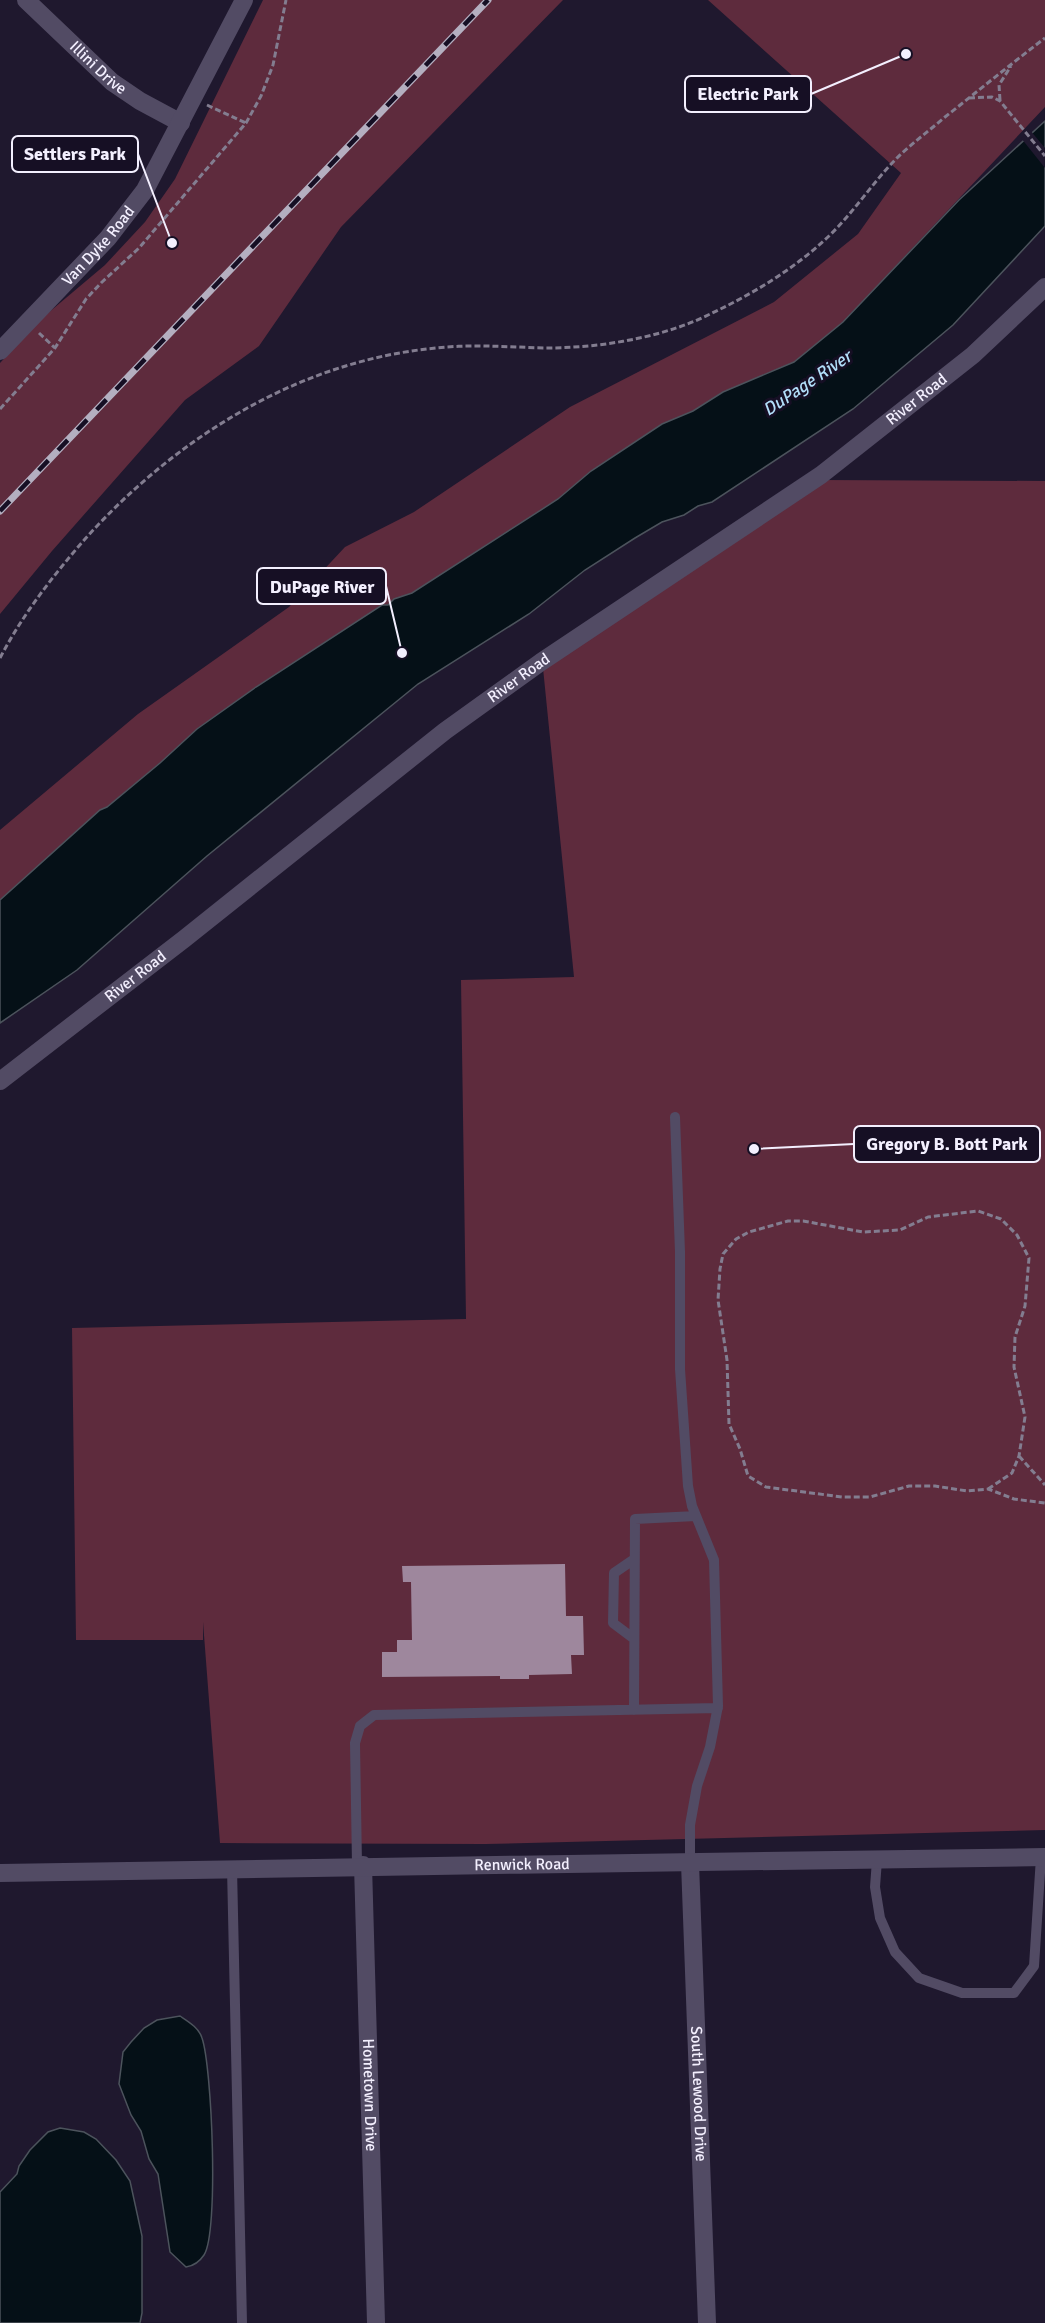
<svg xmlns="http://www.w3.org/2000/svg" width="1045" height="2323" font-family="Signika,sans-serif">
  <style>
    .green { fill: #5e2b3d }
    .water { fill: #051017; stroke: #4c535c; stroke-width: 1.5 }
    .pier { fill: #1f182e }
    .building { fill: #9e879d }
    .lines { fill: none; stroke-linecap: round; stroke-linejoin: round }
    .path { stroke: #837d90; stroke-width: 3; stroke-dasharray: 6 3; stroke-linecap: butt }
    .service { stroke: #524b64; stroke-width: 10 }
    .minor { stroke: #524b64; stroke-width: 18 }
    .tertiary { stroke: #524b64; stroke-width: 18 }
    .rail-casing { stroke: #b4afc0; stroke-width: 7 }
    .rail { stroke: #160f24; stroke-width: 4.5; stroke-dasharray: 14; stroke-linecap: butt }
    .labels { text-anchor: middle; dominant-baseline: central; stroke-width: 6; stroke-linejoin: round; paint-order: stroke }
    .street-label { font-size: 16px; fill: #f3effe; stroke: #160f24 }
    .water-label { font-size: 18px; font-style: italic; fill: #b2def9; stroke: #160f24 }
    .leader { fill: none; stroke: #f3effe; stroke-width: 2 }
    .callout-dot { fill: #f3effe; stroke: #160f24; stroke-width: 2 }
    .callout { fill: #160f24; stroke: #f3effe; stroke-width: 2 }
    .callout-label { font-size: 18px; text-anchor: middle; font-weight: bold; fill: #f3effe }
  </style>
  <rect width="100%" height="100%" fill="#1f182e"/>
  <path class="green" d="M263,0H563L341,227L259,346L185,400L52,551L0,614V363L41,319L105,265L145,222L175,179Z
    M708,0H1045V107L843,322L794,362L723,392L693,411L662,424L591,471L558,499L412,593L394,599L388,605H382L256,687L197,729L160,763L107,807L100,810L0,900V830L138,714L289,607L345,547L414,512L570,407L774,302L858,234L901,173Z
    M821,480L1045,481V1830L485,1844L220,1843L203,1622V1640H76L72,1328L466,1319L461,980L574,977L543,668Z"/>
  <path class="water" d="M1045,121V226L953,325L853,409L712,502L698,506L684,515L662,522L635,538L585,570L529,614L418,684L207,856L77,970L0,1023V900L100,810L107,807L160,763L197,729L256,687L382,605H388L394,599L412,593L558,499L591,471L662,424L693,411L723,392L794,362L843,322L959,200Z
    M180,2016C189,2022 199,2028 202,2038C212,2067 219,2232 204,2255C200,2261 193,2266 186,2267L170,2252L158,2174L149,2159L141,2131L131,2115L119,2084L123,2052L131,2042L144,2028L157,2020Z
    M60,2128L84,2132L96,2139L116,2160L130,2181L142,2236V2313L140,2323H0V2192L17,2174L19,2166L30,2150L48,2132Z"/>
  <path class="pier" d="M1030,130L1045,148V168L1021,138Z"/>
  <path class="building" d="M565,1564L566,1616H583L584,1655H571L572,1674L529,1675V1679H500V1676L382,1677V1652H397V1640H412L411,1582H403L402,1566Z"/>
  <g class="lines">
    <path class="path" d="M969,98L992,97L1000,101L1045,156
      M1000,100L999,85L1011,66
      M207,105L246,123
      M39,333L55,348
      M0,409L55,348L86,299L101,283L139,248L246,123L261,96L273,65L286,0
      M0,658C23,614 52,577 85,539C176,438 298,361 436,348C472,344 508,347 545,348C594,348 649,340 695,321C744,299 790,273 829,236C855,211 875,179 901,154C915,141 930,130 945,117C978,91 1011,64 1045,38
      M1019,1456L1045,1485
      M988,1489L1012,1473L1019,1456L1025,1417L1014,1367L1015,1337L1025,1306L1029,1258L1017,1235L1001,1219L978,1211L928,1217L900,1230L863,1232L803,1221H788L749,1232L736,1239L723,1254L720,1269L718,1300L727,1360L729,1424L740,1449L748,1476L766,1487L842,1497H870L909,1486H935L967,1491L988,1489L1014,1499L1045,1503"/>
    <path class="service" d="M675,1117L680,1252V1369L688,1486L692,1506L714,1560L718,1706L710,1747L697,1786L690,1825V1863
      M633,1638L613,1623L614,1573L633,1560
      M634,1710L635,1519L696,1516
      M877,1860L875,1887L880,1918L895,1952L919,1978L962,1993H1014L1034,1966L1041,1857
      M357,1865L355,1743L360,1726L374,1715L718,1708
      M232,1868L242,2323"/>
    <g class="minor">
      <path id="s1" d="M26,0L112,82L140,101L181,123"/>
      <path id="s2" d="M0,351L108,238L145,190L244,0"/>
      <path id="s3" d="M690,1863L707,2323"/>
      <path id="s4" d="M363,1865L376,2323"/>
    </g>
    <g class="tertiary">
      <path id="s5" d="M0,1081L184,939L445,731L541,662L821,475L973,355L1045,287"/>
      <path id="s6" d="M0,1873C348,1865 697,1864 1045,1857"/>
    </g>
    <defs>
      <path id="rail" d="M0,511L488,0"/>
    </defs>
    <use href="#rail" class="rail-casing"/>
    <use href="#rail" class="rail"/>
  </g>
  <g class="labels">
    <g class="street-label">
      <text stroke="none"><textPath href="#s1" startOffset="99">Illini Drive</textPath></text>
      <text stroke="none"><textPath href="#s2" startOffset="144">Van Dyke Road</textPath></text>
      <text stroke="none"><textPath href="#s5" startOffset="1143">River Road</textPath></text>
      <text stroke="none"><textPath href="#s5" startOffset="657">River Road</textPath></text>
      <text stroke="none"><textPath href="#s5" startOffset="171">River Road</textPath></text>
      <text stroke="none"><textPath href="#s6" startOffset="522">Renwick Road</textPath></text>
      <text stroke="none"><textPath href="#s3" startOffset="231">South Lewood Drive</textPath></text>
      <text stroke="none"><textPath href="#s4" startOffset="230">Hometown Drive</textPath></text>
    </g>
    <g class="water-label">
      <text transform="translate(807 383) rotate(-34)">DuPage River</text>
    </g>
  </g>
  <path class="leader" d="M906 54L811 94M172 243L138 154M402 653L386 586M754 1149L854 1144"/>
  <g class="callout-dot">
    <circle cx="906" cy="54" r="6"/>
    <circle cx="172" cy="243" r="6"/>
    <circle cx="402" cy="653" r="6"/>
    <circle cx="754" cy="1149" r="6"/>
  </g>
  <g class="callout">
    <rect x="685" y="76" width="126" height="36" rx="6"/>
    <rect x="12" y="136" width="126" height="36" rx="6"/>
    <rect x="257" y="568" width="129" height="36" rx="6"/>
    <rect x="854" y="1126" width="186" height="36" rx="6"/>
  </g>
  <g class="callout-label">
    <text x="748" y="100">Electric Park</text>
    <text x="75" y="160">Settlers Park</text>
    <text x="322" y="593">DuPage River</text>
    <text x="947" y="1150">Gregory B. Bott Park</text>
  </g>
</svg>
